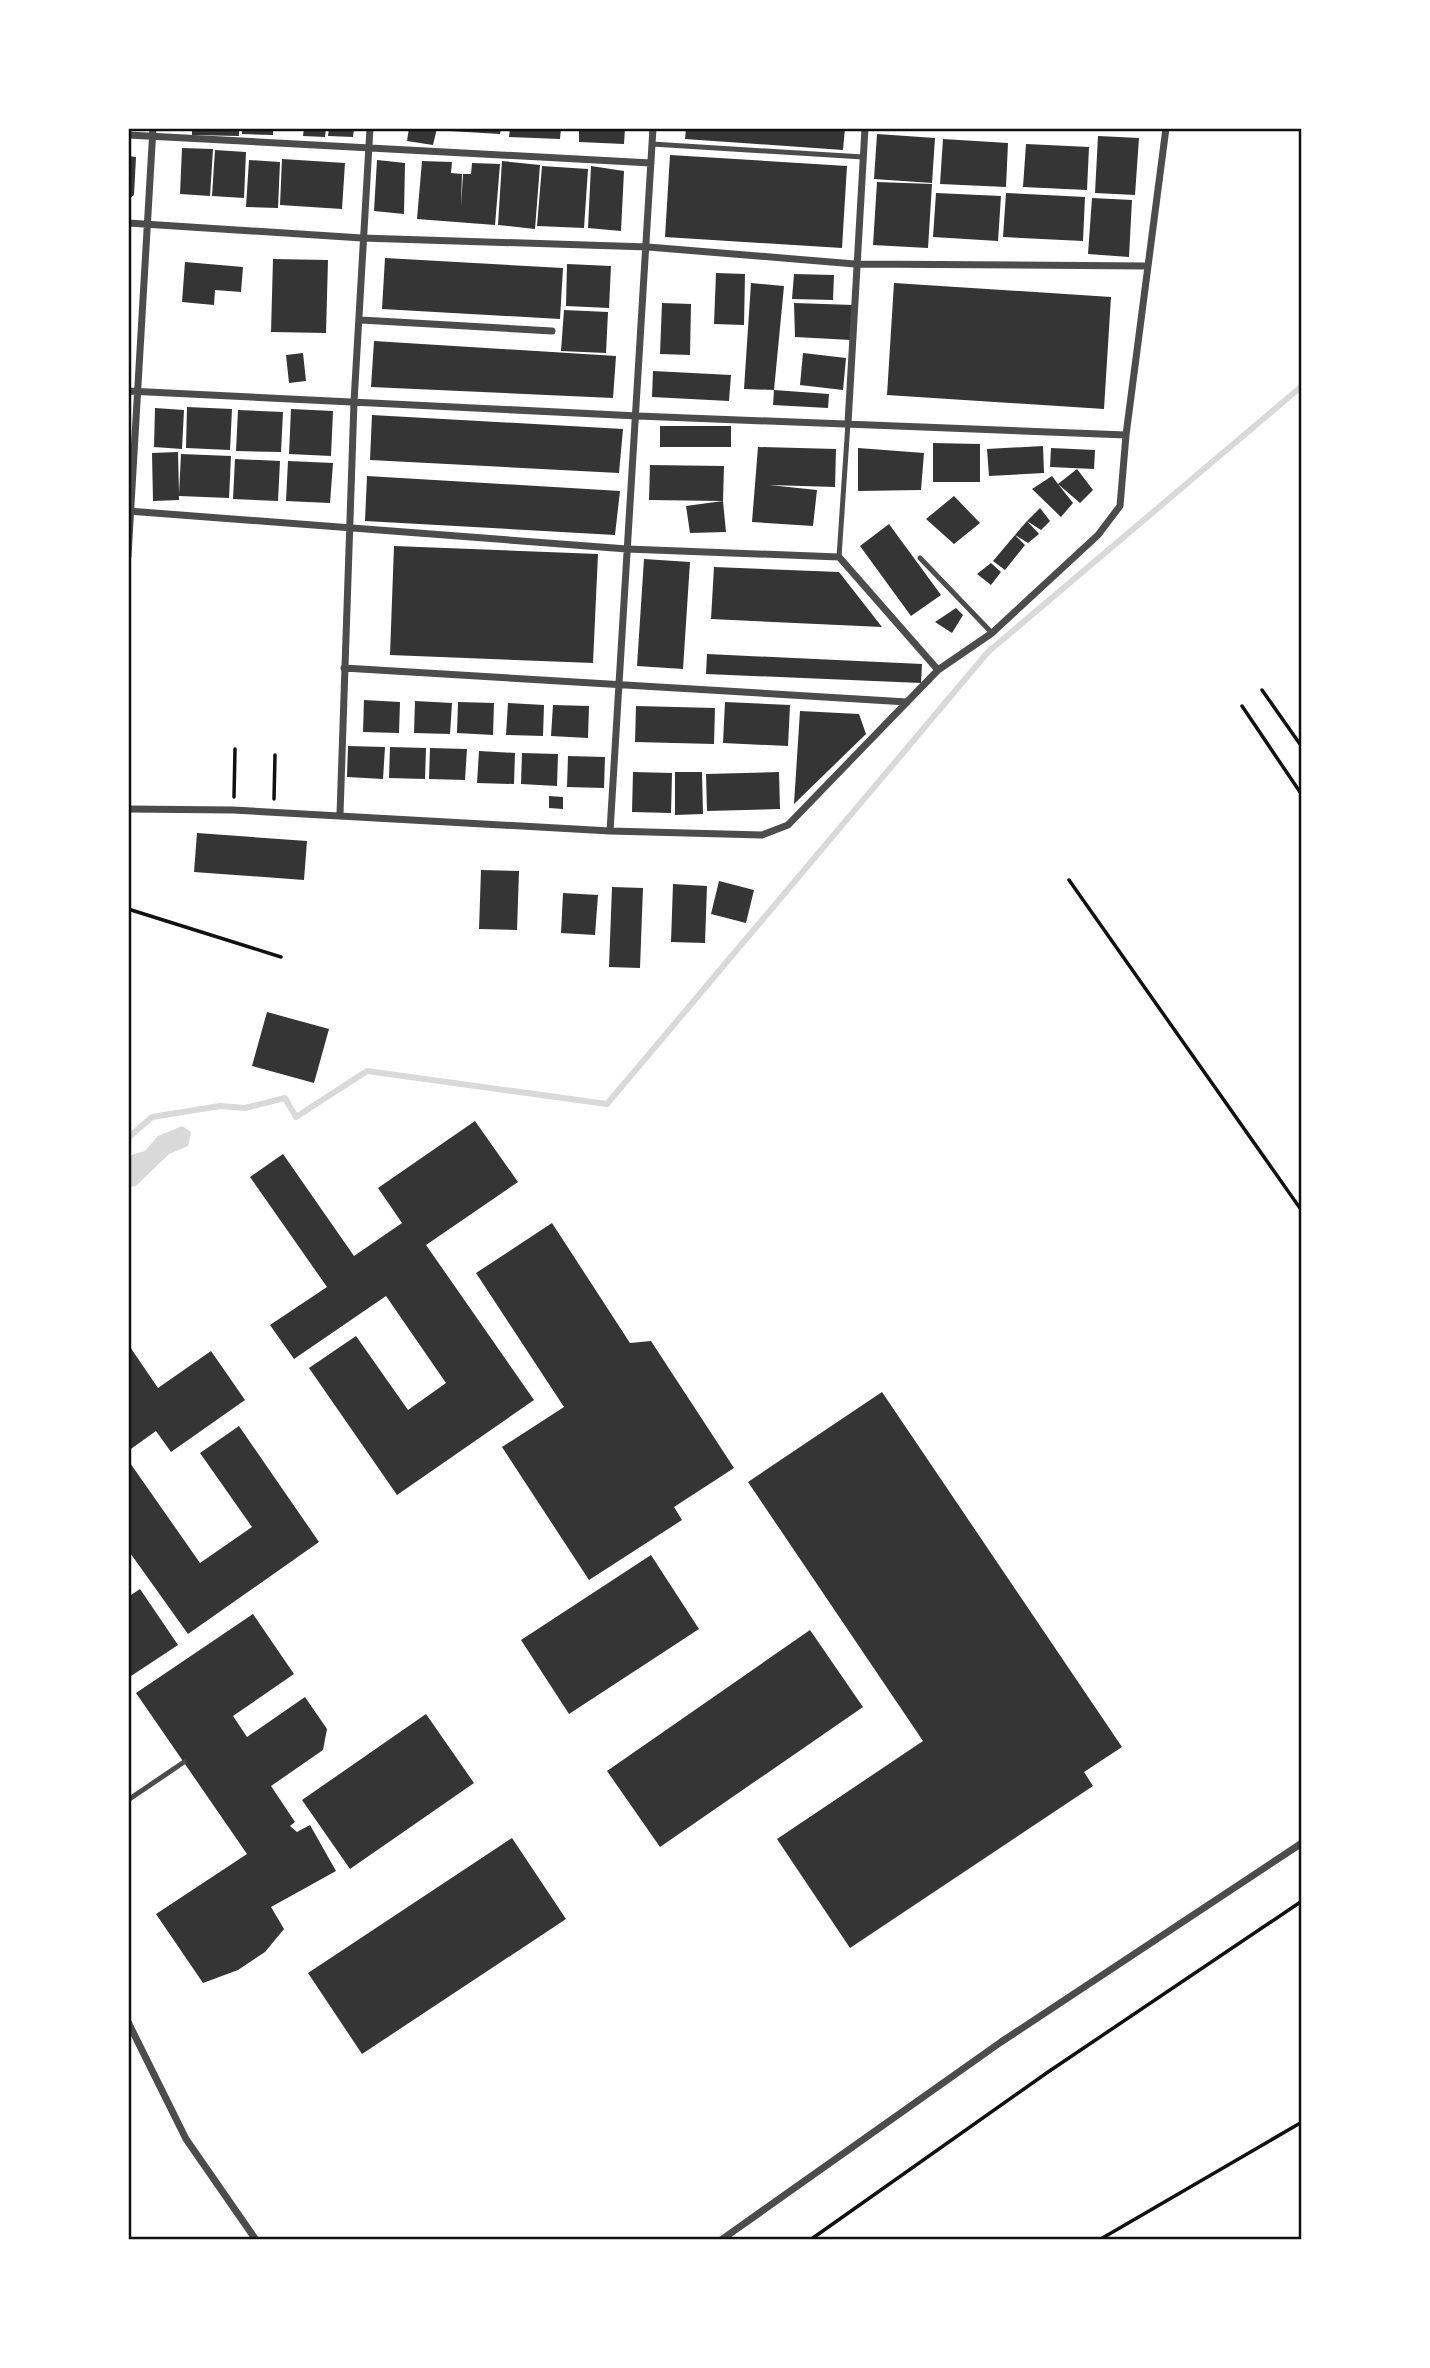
<svg xmlns="http://www.w3.org/2000/svg" width="1430" height="2368" font-family="Quicksand,sans-serif">
  <style>
    .water { fill: #d9d9d9 }
    .lines { fill: none; stroke-linecap: round; stroke-linejoin: round }
    .stream { stroke: #d9d9d9; stroke-width: 6 }
    .building { fill: #353535 }
    .path { stroke: #111; stroke-width: 3.5 }
    .service { stroke: #4c4c4c; stroke-width: 5 }
    .minor { stroke: #4c4c4c; stroke-width: 7 }
    .neatline { fill: none; stroke: #111; stroke-width: 2.5 }
  </style>
  <rect width="100%" height="100%" fill="#fff"/>
  <path class="water" d="M182,1126L191,1132L188,1146L169,1154L136,1186L128,1187V1156L145,1151L158,1136Z"/>
  <g class="lines">
    <path class="stream" d="M128,1138L152,1117L220,1106L245,1108L285,1098L296,1117L367,1071L607,1104L988,652L1302,386"/>
  </g>
  <path class="building" d="M192,128H239V136L192,135Z
    M242,128H273V135L242,134Z
    M304,128H326L325,137L303,136Z
    M329,128H354L353,137L328,136Z
    M409,128H437L433,145L407,141Z
    M449,128H501L500,134L449,131Z
    M510,128H561L560,139L509,137Z
    M579,128H625L624,144L579,142Z
    M686,128H845L843,150L685,139Z
    M877,134L935,138L932,183L874,179Z
    M1098,136L1139,138L1135,195L1095,193Z
    M943,139L1008,143L1006,187L940,184Z
    M1026,144L1089,147L1087,190L1023,187Z
    M182,148L213,149L210,196L180,194Z
    M215,150L246,152L244,198L212,196Z
    M670,155L847,166L842,248L665,237Z
    M128,156L136,157L134,195L128,200Z
    M282,159L345,163L342,209L280,205Z
    M249,160L280,162L278,208L246,207Z
    M377,160L405,163L404,214L374,211Z
    M422,161L452,162L451,173L462,174L461,207L463,174H471L472,163L500,164L495,225L417,219Z
    M502,161L540,165L535,229L498,225Z
    M542,166L588,169L584,228L537,226Z
    M591,166L624,171L621,231L588,228Z
    M877,182L932,184L928,248L873,245Z
    M936,193L1001,196L998,241L933,237Z
    M1006,193L1085,197L1083,241L1003,237Z
    M1092,198L1132,200L1129,257L1088,254Z
    M385,258L563,268L560,319L382,309Z
    M273,259L328,260L326,333L271,332Z
    M185,262L243,267L241,292L215,290L214,305L182,302Z
    M567,264L611,266L609,308L566,306Z
    M716,273L745,274L744,325L714,324Z
    M794,274L834,275L833,300L792,299Z
    M751,283L784,286L774,390L744,389Z
    M894,283L1111,297L1104,409L887,395Z
    M662,303L691,304L690,355L660,354Z
    M794,303L853,305L851,340L795,337Z
    M564,310L608,312L606,353L561,351Z
    M374,341L616,356L613,398L371,387Z
    M303,353L306,381L289,383L286,355Z
    M803,353L846,358L843,390L800,385Z
    M653,371L731,375L729,401L652,397Z
    M774,390L829,394L828,408L773,405Z
    M187,407L232,409L230,450L186,448Z
    M155,408L184,410L182,449L154,447Z
    M291,409L333,411L331,456L289,454Z
    M238,410L283,412L281,452L236,451Z
    M372,415L623,429L619,473L370,460Z
    M660,426H731V447H660Z
    M933,443L980,444V482H933Z
    M1043,446L1044,473L989,476L987,449Z
    M758,447L836,449L835,487L769,485L817,490L813,526L752,522Z
    M858,448L924,453L921,490L858,491Z
    M1051,448L1095,450L1094,469L1050,467Z
    M178,452L179,494L181,454L231,456L229,498L179,496V500L153,501L152,453Z
    M235,459L280,461L278,501L233,499Z
    M288,461L333,463L330,503L286,501Z
    M650,465L724,466L723,501L649,500Z
    M1077,469L1093,490L1080,503L1058,484L1073,503L1061,517L1032,489L1052,476L1058,484Z
    M367,476L620,491L615,535L365,521Z
    M954,496L980,523L954,544L926,519Z
    M723,501L726,532L690,533L686,506Z
    M1040,508L1050,521L1041,530L1027,521Z
    M1027,521L1039,534L1028,543L1015,535Z
    M889,524L941,595L911,616L860,546Z
    M1015,535L1025,545L1005,570L993,561Z
    M394,546L598,554L593,663L390,655Z
    M644,559L690,562L683,669L637,666Z
    M991,563L1001,572L991,585L977,574Z
    M714,567L839,572L882,627L711,619Z
    M956,608L963,615L952,633L935,622Z
    M707,654L922,664L921,683L706,674Z
    M364,700L400,702L399,733L363,732Z
    M415,701L452,703L450,734L414,733Z
    M458,702L494,703L493,735L457,733Z
    M725,702L790,705L788,746L723,743Z
    M508,703L544,705L543,736L506,735Z
    M553,705L589,706L588,738L551,736Z
    M636,706L715,708L714,744L635,742Z
    M800,711L859,714L866,734L794,804Z
    M348,746L385,747L383,779L347,777Z
    M390,747L426,748L425,779L389,778Z
    M430,748L467,749L465,780L429,779Z
    M479,751L515,753L514,784L477,783Z
    M522,753L558,754L557,786L521,784Z
    M568,756L605,757L604,788L567,787Z
    M633,772L672,773L671,813L632,812Z
    M675,772H702L703,814L675,815Z
    M779,772L780,809L707,811L706,774Z
    M549,796L563,797V809L549,808Z
    M197,833L307,841L304,880L194,872Z
    M481,870L519,871L517,930L479,929Z
    M719,881L754,890L746,923L711,914Z
    M673,884L707,886L705,943L671,942Z
    M612,887L643,888L640,968L609,967Z
    M563,893L598,895L595,935L561,933Z
    M267,1012L329,1029L314,1083L252,1066Z
    M475,1121L518,1182L426,1245L534,1400L397,1495L309,1368L356,1336L408,1410L446,1383L386,1296L294,1359L270,1325L327,1287L250,1177L283,1154L354,1256L402,1223L378,1188Z
    M552,1223L630,1343L651,1341L734,1468L674,1507L682,1520L589,1580L502,1447L564,1407L476,1273Z
    M128,1344L158,1388L211,1351L245,1400L171,1452L156,1431L128,1451Z
    M882,1392L1122,1747L1084,1772L1093,1786L850,1948L777,1839L923,1741L748,1482Z
    M239,1426L319,1542L188,1634L128,1550V1460L200,1563L252,1527L200,1453Z
    M651,1555L699,1629L569,1714L521,1640Z
    M140,1589L178,1645L128,1678V1597Z
    M253,1614L294,1674L233,1716L247,1737L305,1697L327,1729L323,1750L271,1786L295,1822L290,1826L297,1832L310,1825L336,1871L271,1907L284,1929L265,1952L238,1970L203,1983L156,1914L247,1854L136,1693Z
    M810,1630L863,1707L660,1847L607,1771Z
    M426,1714L474,1783L350,1869L302,1800Z
    M512,1838L566,1919L362,2054L308,1973Z"/>
  <g class="lines">
    <path class="path" d="M1262,690L1302,747
      M1242,706L1302,795
      M234,797L235,749
      M274,799L275,755
      M1069,880L1302,1211
      M128,909L281,957
      M810,2240L1048,2072L1302,1901
      M1099,2240L1302,2122"/>
    <path class="service" d="M652,144L863,157
      M839,557L848,423
      M920,558L992,633
      M128,1800L184,1762"/>
    <path class="minor" d="M128,135L651,163
      M128,223L362,238L648,247L855,264L1147,266
      M361,320L552,331
      M128,391L638,416L1126,435
      M848,423L865,128
      M128,511L627,549L839,557L938,670
      M128,556L153,128
      M344,668L907,702
      M128,809L233,810L610,831L762,835L788,825L938,670L992,633L1098,535L1120,506L1126,435L1166,128
      M340,814L354,402L370,128
      M610,831L653,128
      M128,2022L186,2139L256,2240
      M721,2240L1001,2042L1302,1843"/>
  </g>
  <rect width="1430" height="2368" fill="none" stroke="#ffffff" stroke-width="259"/>
  <rect x="130" y="130" width="1170" height="2108" class="neatline"/>
</svg>
